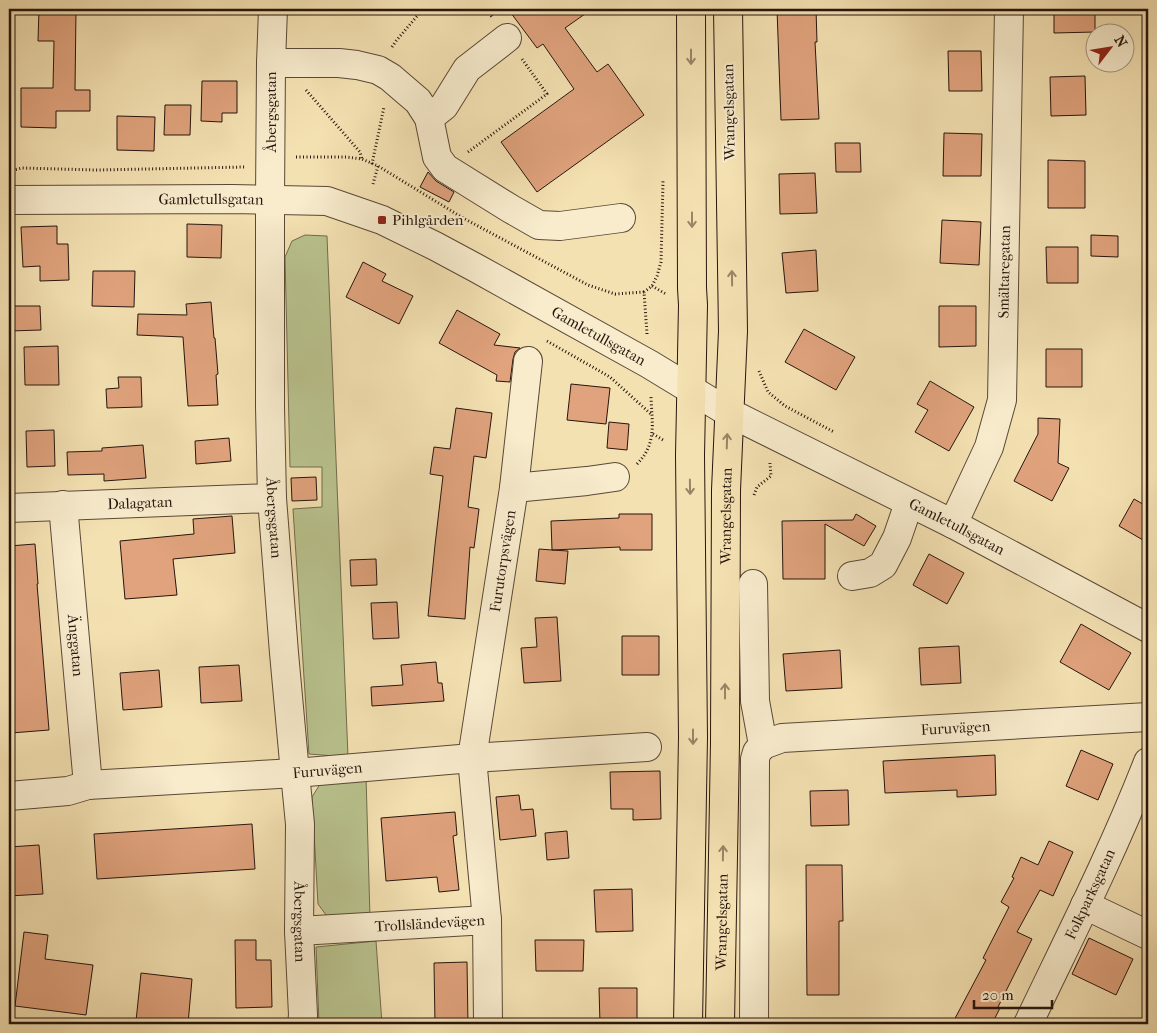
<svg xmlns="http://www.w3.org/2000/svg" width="1157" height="1033" font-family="'IM FELL French Canon',serif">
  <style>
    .green { fill: #b9c38e; stroke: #706c4e }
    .building { fill: #e0a37d; stroke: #27150d }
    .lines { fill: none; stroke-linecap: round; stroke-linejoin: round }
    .minor-casing { stroke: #5a4836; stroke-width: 30 }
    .major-casing { stroke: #27150d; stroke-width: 30 }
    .path { stroke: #27150d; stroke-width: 3; stroke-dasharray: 1 2.5; stroke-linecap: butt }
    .minor { stroke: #f8eccd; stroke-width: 28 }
    .major { stroke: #f4e1b2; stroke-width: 28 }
    .oneway { stroke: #988568 }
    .poi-dot { fill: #8f2418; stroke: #f8eccd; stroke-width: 2 }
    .labels { text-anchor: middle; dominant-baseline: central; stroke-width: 4; stroke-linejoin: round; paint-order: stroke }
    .street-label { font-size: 15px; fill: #27150d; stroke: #f8eccd }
    .poi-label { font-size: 15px; fill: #27150d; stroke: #f8eccd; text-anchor: start }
  </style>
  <rect width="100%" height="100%" fill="#f4e1b2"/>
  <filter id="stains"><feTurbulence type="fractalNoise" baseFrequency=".004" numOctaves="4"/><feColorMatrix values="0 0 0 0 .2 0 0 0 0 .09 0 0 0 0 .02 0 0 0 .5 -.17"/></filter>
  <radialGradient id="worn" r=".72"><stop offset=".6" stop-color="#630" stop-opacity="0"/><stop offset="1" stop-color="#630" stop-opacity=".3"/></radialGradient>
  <path class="green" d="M305,235L327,236L348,757L309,754L293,509L322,507V467H290L285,257L292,241Z
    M366,776L370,918L338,920L326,915L318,904L312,797L322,781Z
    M376,941L382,1024H319L316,947Z"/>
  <path class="building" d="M39,9H76L75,90H90V111H56V128L21,127V88H53L54,41H38Z
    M508,9H592L565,28L597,72L608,64L644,115L537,192L501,142L574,89L543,44L537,48Z
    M777,9H816L817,42H815L819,119L781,120Z
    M1054,9H1095V32L1054,33Z
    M948,51H981L982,91H949Z
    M1085,76L1086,115L1051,116L1050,77Z
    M202,81H237V113H222V122L201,121Z
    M165,105H191L190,135H164Z
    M117,116L155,117L154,151L117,150Z
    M944,133L982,134L981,176H943Z
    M835,143H860L861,172H836Z
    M1048,160L1085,161V208H1048Z
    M428,172L436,181L454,192L449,202L420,187Z
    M815,173L817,213L780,214L779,174Z
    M942,220L981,222L979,265L940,263Z
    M187,224L222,225L221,258L187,257Z
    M57,226V244H68L69,280L40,281V266L23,267L21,227Z
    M1091,235L1118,236V257L1091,256Z
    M1046,247H1078V283H1047Z
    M816,250L818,291L786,293L782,253Z
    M363,262L386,274L382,281L413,296L399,324L346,297Z
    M93,271H135L134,307L92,306Z
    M211,302L214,338H215L218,374L216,375L218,405L188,406L183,337L137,335L138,314L187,315L186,304Z
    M9,306H40L41,330L9,331Z
    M939,306H976V346L939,347Z
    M457,310L500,334L494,345L520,348L515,352L513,359L510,382L496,381L497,375L439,343Z
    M804,329L855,357L836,390L785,362Z
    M58,346L59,385H25L24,347Z
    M1046,349H1082V387H1046Z
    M118,377H141L142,407L107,408L106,389L119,388Z
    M930,381L974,407L949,451L915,432L928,410L917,404Z
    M571,384L610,388L606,424L567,420Z
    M456,408L492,413L486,458L474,456L468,507L479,509L474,548L470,547L465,619L428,616L435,545L443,476L430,474L434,447L450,449Z
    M1038,418L1060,419L1058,463L1069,468L1052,501L1014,481L1038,434Z
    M609,422L629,424L627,450L607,448Z
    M54,430L55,466L27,467L26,431Z
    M229,438L231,461L196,464L195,441Z
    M143,445L146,478L104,481V474L68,475L67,452L102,451V448Z
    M316,477L317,500L292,501L291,478Z
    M1134,499L1148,507V543L1119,526Z
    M619,514H652V550H620V547L552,550L568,551L565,584L536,581L539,549L552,550L551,521L619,518Z
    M856,514L876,526L864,546L825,524V579H783L782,521L853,520Z
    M232,516L235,553L173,559L177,595L125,599L120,541L194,534L193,519Z
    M35,544L38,584H37L49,730L11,733L9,702V546Z
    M929,554L964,573L947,604L913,585Z
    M376,559L377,585L351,586L350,560Z
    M397,602L399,638L373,639L371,603Z
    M557,617L561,681L524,683L521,648L537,647L535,618Z
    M1081,624L1131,653L1109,690L1060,662Z
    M622,636H659V675H622Z
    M959,646L961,683L921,685L919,648Z
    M840,650L842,688L786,691L783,654Z
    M436,662L438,683H442L444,701L372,706L371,687L403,685L401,665Z
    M239,665L242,701L201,703L199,667Z
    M159,670L162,707L123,710L120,673Z
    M1081,750L1113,764L1098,800L1066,786Z
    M995,755L996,795L957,797V790L885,793L883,761Z
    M660,771L661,819L633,820V809H611L610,772Z
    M848,790L849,825L811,826L810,791Z
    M519,795L521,810L533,809L536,836L500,840L496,797Z
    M455,812L457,835L453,836L459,890L439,892L437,877L386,881L381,818Z
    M252,824L255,869L97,879L94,834Z
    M567,831L569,858L547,860L545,833Z
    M1049,841L1073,852L1053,896L1040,890L1017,932L1032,939L998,1007L1000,1008L992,1024H952L986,960L983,958L1009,907L1001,902L1014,878L1012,877L1021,857L1038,865Z
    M39,845L43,894L9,896V847Z
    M806,865H842L843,921H839V995H807Z
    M632,889L633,931L596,932L594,890Z
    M24,932L48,935L45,959L93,965L86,1015L15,1006Z
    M1089,938L1133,959L1116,995L1072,974Z
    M235,940H256V960H271L272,1007L236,1008Z
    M535,940H584L583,971H536Z
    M467,962L468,1024H435L434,963Z
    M141,973L192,979L188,1024H164L136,1021Z
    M599,988H637V1024H600Z"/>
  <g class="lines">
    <defs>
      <g id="minor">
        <path id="s1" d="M273,9L271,63L270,200V407L272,498L284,653L295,773L300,824L299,931L303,1015L302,1024"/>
        <path d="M271,63H339L357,65L378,70L390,77L418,101L429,118L437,157L445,168L511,209L539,225L560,226L621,218"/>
        <path d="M429,118L444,106L467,69L507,38"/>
        <path id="s2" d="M9,200L232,199L327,201L382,220L435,246L476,268L649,364L728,412L953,524L1148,628"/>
        <path d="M514,488L587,481L615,477"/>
        <path id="s3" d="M63,505L88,785"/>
        <path id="s4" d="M9,508L272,498"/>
        <path id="s5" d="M953,524L989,447L1002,400L1009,9"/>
        <path d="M852,576L870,573L883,565L897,538L909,503"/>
        <path d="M753,584L755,701L763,745"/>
        <path id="s6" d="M763,745L782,738L1148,717"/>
        <path id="s7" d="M9,796L68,791L88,785L295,773L472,758L647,747"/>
        <path d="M1085,905L1148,935"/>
        <path id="s8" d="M487,920L472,758L514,488L528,361"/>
        <path id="s9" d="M299,931L487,920L488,1024"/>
        <path d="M754,1024L755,759L757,752L763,745"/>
        <path id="s10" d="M1028,1024C1069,938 1113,852 1148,762"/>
      </g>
      <g id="major">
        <path d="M688,1024L693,737L690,455L693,305L692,288L691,9"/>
        <path id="s11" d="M720,1024L725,743L726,490L733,331L728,9"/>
      </g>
    </defs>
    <use href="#minor" class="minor-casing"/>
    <use href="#major" class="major-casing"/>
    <path class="path" d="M487,10L492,17
      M392,47L396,41L423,9
      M306,90L360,152L362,159
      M468,152L547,94L522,59
      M296,157H346L362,159L378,166L463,218L588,285L615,294L644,292
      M372,164L384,107
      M9,171L22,168L97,170L245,167
      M373,184L378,166
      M652,286L666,294
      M647,334L644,292L652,286L657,276L661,262L663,181
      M547,341L610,377L652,415
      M759,371L768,392L785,406L834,432
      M653,434L663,440
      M637,464C657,444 652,423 651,397
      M754,495L757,487L771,476L770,463"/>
    <use href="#minor" class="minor"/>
    <use href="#major" class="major"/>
  </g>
  <defs><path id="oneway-shaft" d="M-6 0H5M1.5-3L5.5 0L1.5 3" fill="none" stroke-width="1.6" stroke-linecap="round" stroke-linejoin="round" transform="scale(1.25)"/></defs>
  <g class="oneway">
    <use href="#oneway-shaft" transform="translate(691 57) rotate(90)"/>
    <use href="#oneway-shaft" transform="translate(692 220) rotate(90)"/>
    <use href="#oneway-shaft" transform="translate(732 278) rotate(-91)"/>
    <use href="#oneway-shaft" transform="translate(727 441) rotate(-88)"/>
    <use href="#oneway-shaft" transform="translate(690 487) rotate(89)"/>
    <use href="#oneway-shaft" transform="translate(725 691) rotate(-90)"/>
    <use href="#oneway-shaft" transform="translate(693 737) rotate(90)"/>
    <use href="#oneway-shaft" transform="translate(723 853) rotate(-89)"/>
  </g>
  <rect class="poi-dot" x="377" y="215" width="10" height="10" rx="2.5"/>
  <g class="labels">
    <g class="street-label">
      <text transform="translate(271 112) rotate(-90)">Åbergsgatan</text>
      <text transform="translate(729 112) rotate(-91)">Wrangelsgatan</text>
      <text stroke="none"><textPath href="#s2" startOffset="202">Gamletullsgatan</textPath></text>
      <text stroke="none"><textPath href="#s5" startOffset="262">Smältaregatan</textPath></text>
      <text stroke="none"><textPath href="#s2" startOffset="622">Gamletullsgatan</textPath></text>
      <text stroke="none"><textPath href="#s4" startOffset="131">Dalagatan</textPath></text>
      <text stroke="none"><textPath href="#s11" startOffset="508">Wrangelsgatan</textPath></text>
      <text stroke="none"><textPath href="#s1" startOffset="509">Åbergsgatan</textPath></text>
      <text stroke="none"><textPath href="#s2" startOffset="1028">Gamletullsgatan</textPath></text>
      <text stroke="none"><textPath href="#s8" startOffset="362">Furutorpsvägen</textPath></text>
      <text stroke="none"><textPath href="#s3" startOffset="141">Änggatan</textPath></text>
      <text stroke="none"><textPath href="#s6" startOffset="194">Furuvägen</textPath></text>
      <text stroke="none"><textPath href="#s7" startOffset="320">Furuvägen</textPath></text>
      <text stroke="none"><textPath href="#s10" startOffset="144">Folkparksgatan</textPath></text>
      <text stroke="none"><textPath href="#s1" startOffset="914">Åbergsgatan</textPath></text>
      <text stroke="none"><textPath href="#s11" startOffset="102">Wrangelsgatan</textPath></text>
      <text stroke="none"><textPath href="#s9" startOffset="131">Trollsländevägen</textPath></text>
    </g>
    <g class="poi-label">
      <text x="392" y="220">Pihlgården</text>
    </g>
  </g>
  <rect width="1157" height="1033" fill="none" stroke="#f4e1b2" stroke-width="30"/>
  <rect x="10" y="10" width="1137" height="1013" fill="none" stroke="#27150d" stroke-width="2.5"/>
  <rect x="15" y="15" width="1127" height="1003" fill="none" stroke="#27150d"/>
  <g transform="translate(1110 48) rotate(59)"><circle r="24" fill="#f8eccd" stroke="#a49680"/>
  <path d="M0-4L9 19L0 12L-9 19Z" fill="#8f2418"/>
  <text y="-8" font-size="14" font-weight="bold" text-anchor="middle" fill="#27150d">N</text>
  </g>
  <path d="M974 1000v8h78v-8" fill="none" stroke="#27150d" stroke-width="2.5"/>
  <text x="982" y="1000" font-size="15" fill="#27150d" stroke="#f8eccd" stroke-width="4" paint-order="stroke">20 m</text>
  <rect width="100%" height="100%" filter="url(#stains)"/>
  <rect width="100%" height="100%" fill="url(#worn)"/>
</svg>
